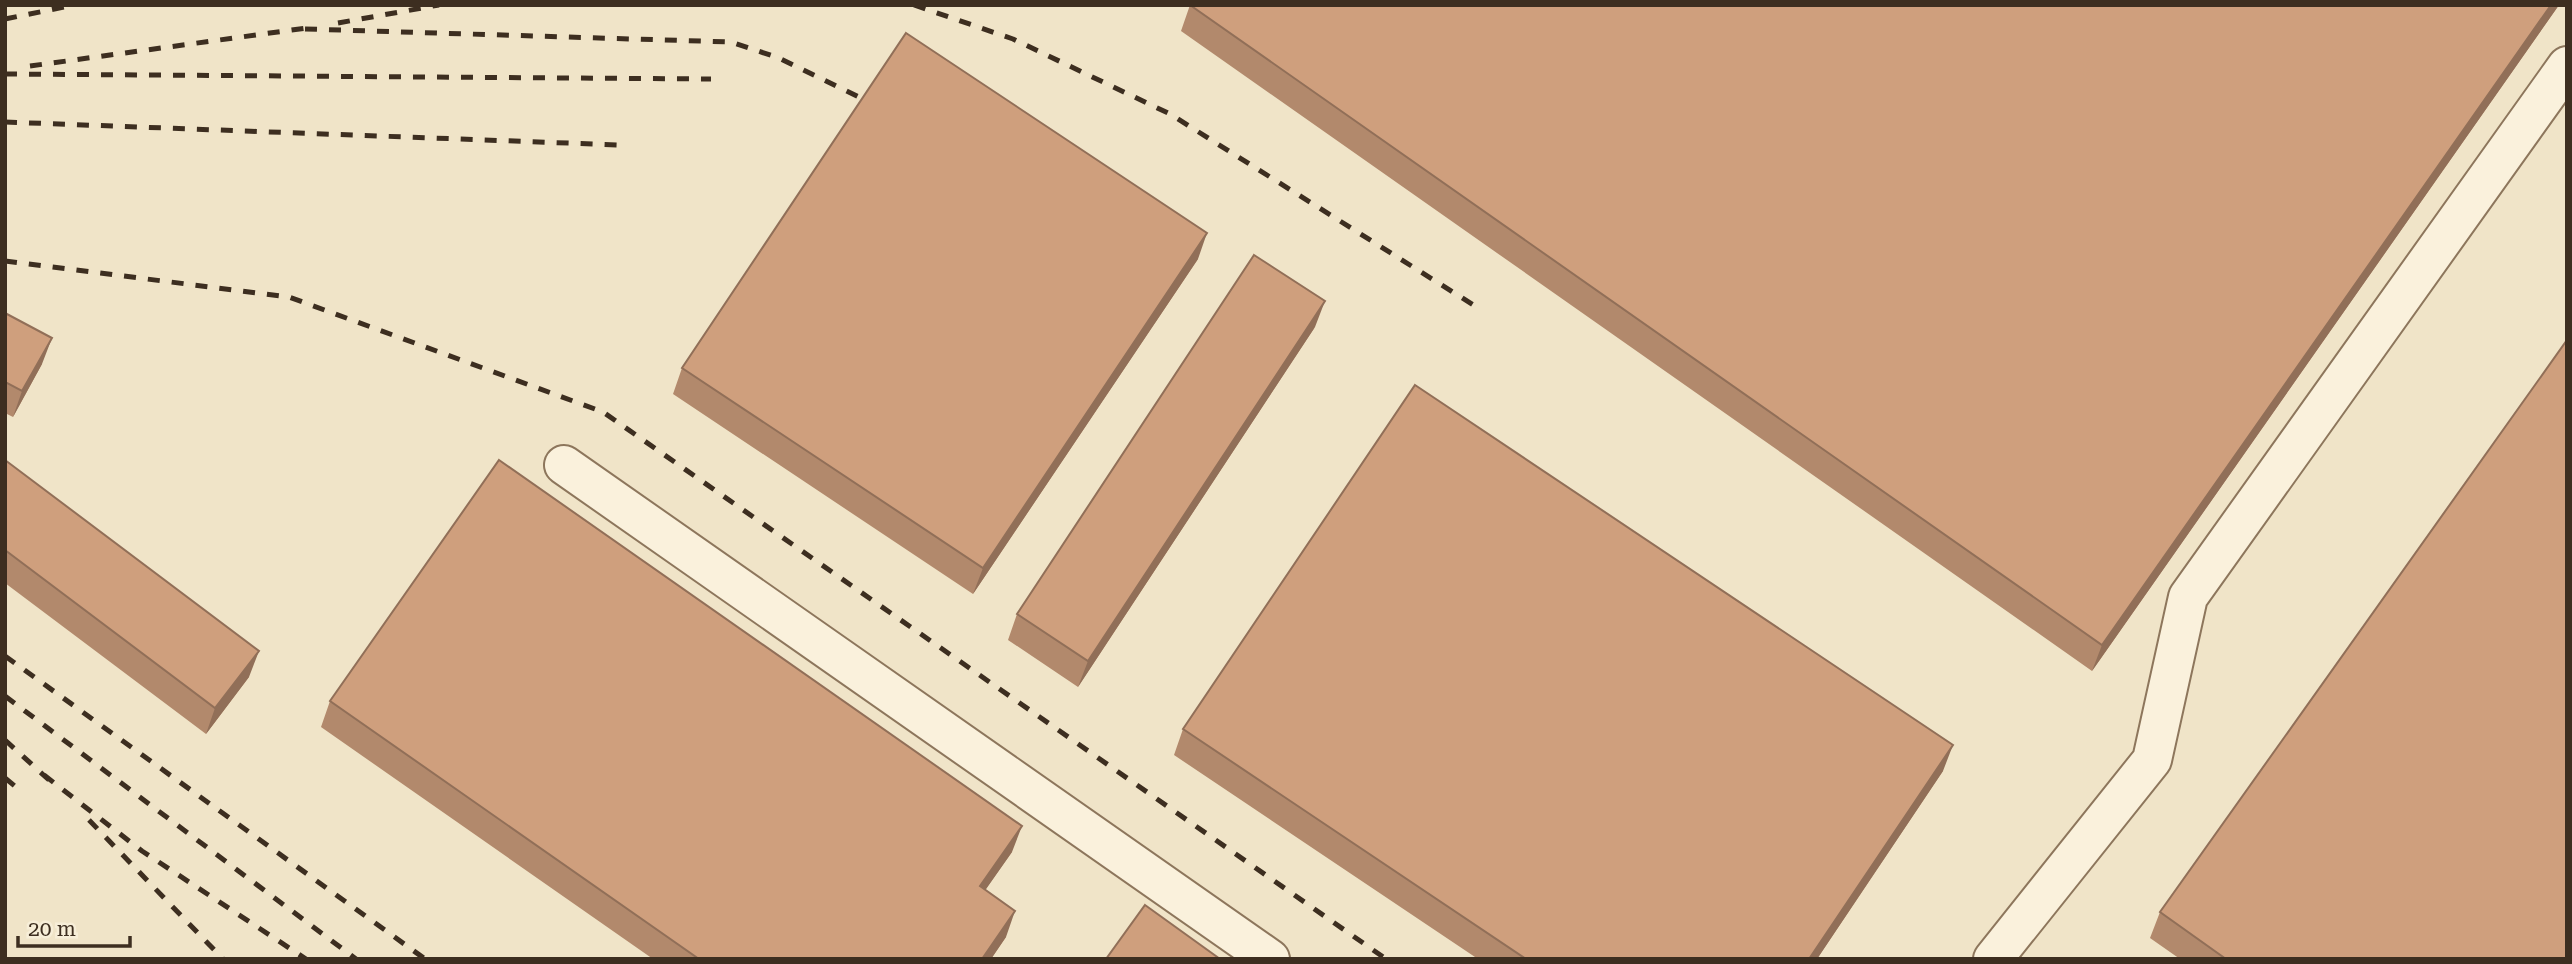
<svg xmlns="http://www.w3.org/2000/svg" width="2572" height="964" font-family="'Roboto Serif',serif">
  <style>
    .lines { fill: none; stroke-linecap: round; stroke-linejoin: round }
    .minor-casing { stroke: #8d765c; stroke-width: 42 }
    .minor { stroke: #faf1dc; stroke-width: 38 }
    .rail { stroke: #3d2e20; stroke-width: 5; stroke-dasharray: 12 12; stroke-linecap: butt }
    .wall { fill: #b2896c }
    .shaded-wall { fill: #916f58 }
    .building { fill: #cf9f7d; stroke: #916f58; stroke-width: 2 }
  </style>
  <rect width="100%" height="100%" fill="#f0e4c8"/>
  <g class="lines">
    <defs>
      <path id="minor" d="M564,465L1270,959
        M1993,959L2152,760L2188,597L2567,66"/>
    </defs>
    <use href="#minor" class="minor-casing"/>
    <use href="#minor" class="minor"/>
    <path class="rail" d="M914,5L1013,39L1170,114L1475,306
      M5,19L74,5
      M338,23L439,5
      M305,29L731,42L779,58L859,97
      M30,66L314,27
      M5,74L711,79
      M5,122L619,145
      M5,261L289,297L603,412L1386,959
      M5,656L425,959
      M5,696L356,959
      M5,740L49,780
      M44,775L142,851L306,959
      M5,778L21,791
      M89,820L223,959"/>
  </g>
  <path class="wall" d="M1190,5H2559L2092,671L1181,31Z
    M1198,259L973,594L673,394L682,368Z
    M5,313L42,364L13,417L5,413Z
    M1315,327L1078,687L1008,640L1017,614Z
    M5,460L249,677L206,734L5,583Z
    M330,701L1012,852L985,890L1006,937L991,959H653L321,727Z
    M1183,729L1943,771L1817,959H1478L1174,755Z
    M2160,912L2567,959H2180L2150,938Z"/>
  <path class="shaded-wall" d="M2551,5H2559L2092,671L2102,645Z
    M1207,233L1198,259L973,594L983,568Z
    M1325,301L1315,327L1078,687L1088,661Z
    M52,338L42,364L13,417L22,391Z
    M259,651L249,677L206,734L215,708Z
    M1953,745L1943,771L1817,959H1809Z
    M1022,826L1012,852L970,912L980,886Z
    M1015,911L1006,937L991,959H982Z"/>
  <path class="building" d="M1190,5H2551L2102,645Z
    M906,33L1207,233L983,568L682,368Z
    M1254,255L1325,301L1088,661L1017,614Z
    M5,313L52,338L22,391L5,382Z
    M2567,340V959H2226L2160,912Z
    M1415,385L1953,745L1809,959H1526L1183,729Z
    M5,460L259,651L215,708L5,550Z
    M499,460L1022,826L980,886L1015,911L982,959H699L330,701Z
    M1145,905L1220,959H1106Z"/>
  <rect width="2572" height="964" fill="none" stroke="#3d2e20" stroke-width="14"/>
  <path d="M18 936v10h112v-10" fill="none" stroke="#3d2e20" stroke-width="3.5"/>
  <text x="28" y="936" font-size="21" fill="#3d2e20" stroke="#f7eed8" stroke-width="5" paint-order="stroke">20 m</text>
</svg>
